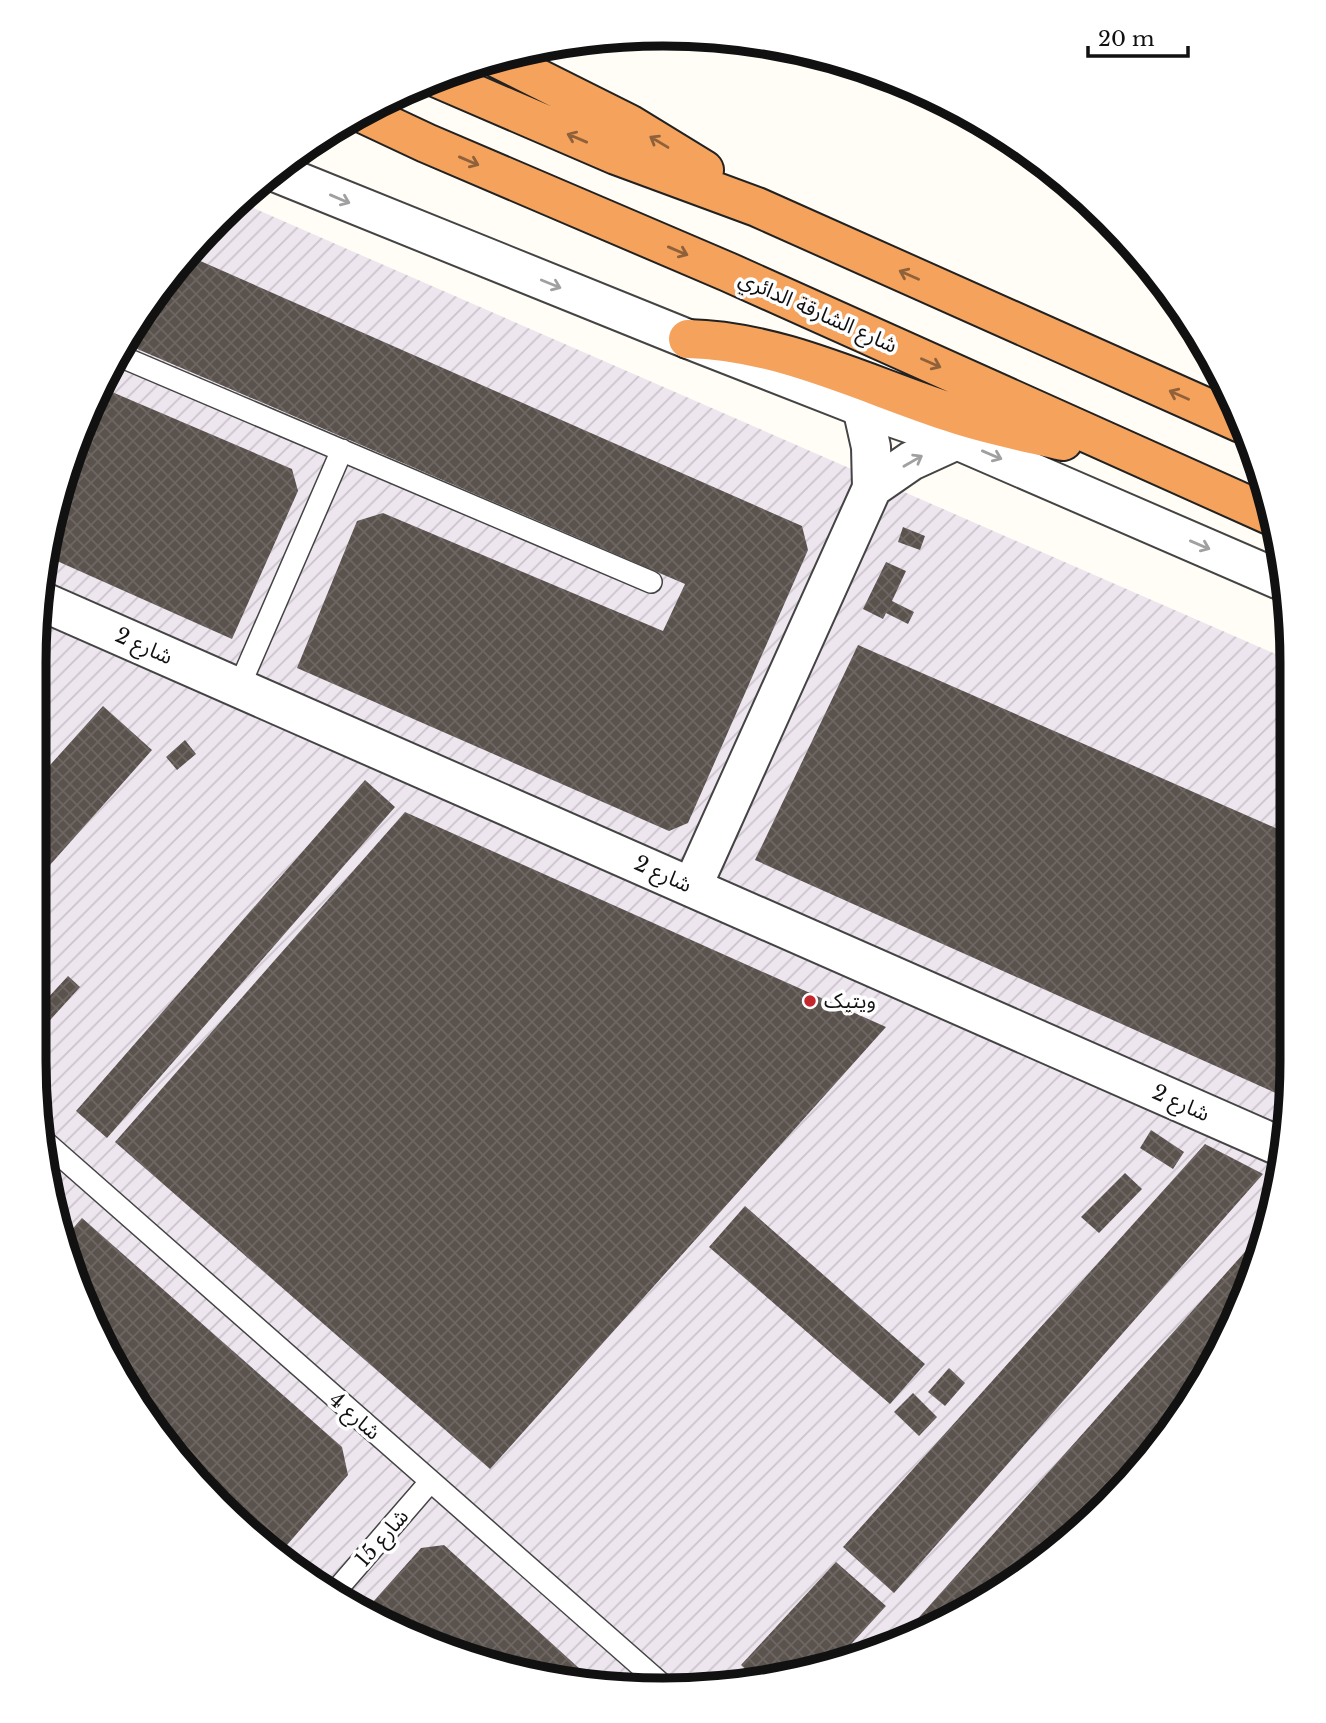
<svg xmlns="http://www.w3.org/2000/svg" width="1326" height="1723" font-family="'Libre Baskerville','Noto Sans Arabic',serif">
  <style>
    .industrial { fill: url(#industrial-furrows) }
    .building { fill: url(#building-cross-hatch) }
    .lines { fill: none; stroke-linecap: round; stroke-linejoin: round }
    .service-casing { stroke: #444; stroke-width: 24 }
    .minor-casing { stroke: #444; stroke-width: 42 }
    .tertiary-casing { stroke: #444; stroke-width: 42 }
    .motorway-casing { stroke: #222; stroke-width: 42 }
    .service { stroke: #fff; stroke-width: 21 }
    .minor { stroke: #fff; stroke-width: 38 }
    .tertiary { stroke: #fff; stroke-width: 38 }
    .motorway { stroke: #f5a25d; stroke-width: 38 }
    .oneway { stroke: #8e613b }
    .oneway2 { stroke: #a0a0a0 }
    .poi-dot { fill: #c4262e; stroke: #fff; stroke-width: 2.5 }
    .labels { text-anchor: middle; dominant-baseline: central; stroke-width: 7; stroke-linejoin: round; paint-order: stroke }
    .street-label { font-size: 21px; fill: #111; stroke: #fff }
    .poi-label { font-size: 21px; fill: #111; stroke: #fff; text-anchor: start }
    .rim { fill: none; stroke: #111; stroke-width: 9 }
  </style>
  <defs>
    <pattern id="industrial-furrows" width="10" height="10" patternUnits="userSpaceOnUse" patternTransform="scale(1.75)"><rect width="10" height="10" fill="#eee6ef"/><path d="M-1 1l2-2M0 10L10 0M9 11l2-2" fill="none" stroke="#cbc4cc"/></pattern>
    <pattern id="building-cross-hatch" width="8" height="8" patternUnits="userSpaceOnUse" patternTransform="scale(1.75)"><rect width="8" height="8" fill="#5a524d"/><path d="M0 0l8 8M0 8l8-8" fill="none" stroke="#6d6662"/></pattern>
  </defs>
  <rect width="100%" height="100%" fill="#fffdf5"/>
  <path class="industrial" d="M244,204L1287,659V1143L1259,1263L1187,1410L1013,1584L826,1668L663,1690L500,1668L348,1606L218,1506L118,1375L55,1223L33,1060L35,622L67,461L163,280Z"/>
  <path class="building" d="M189,256L802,526L808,550L688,823L669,831L297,668L357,521L383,513L663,631L685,584L128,345L163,280Z
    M105,389L292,469L298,491L232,639L48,557L67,461Z
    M903,527L925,536L920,550L898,542Z
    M886,562L906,571L892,601L914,612L908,624L886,613L883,619L863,609Z
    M858,645L1287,833V1098L755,860Z
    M103,706L152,750L34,883V783Z
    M185,740L196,754L177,770L166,757Z
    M365,780L395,807L107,1138L76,1111Z
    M405,812L886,1027L490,1469L115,1142Z
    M68,976L80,987L42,1029L33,1021V1014Z
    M1151,1130L1184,1152L1173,1169L1140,1148Z
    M1205,1144L1263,1174L894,1593L843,1547Z
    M1125,1173L1142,1189L1099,1233L1081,1217Z
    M51,1195L63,1205L54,1216Z
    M745,1206L925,1364L890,1404L709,1247Z
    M82,1218L342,1447L348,1475L280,1553L218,1506L118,1375L62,1241Z
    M1268,1226L1259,1263L1187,1410L1108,1506L1013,1584L905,1633Z
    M949,1368L965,1383L945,1406L928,1392Z
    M913,1393L937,1417L919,1436L894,1412Z
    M444,1545L592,1680L500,1668L364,1612L421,1548Z
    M836,1562L886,1606L831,1666L755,1678L741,1665Z"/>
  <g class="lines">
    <defs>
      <path id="service" d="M122,357L651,582
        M239,687L342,450
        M44,1141L667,1689
        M333,1594L430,1482"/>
      <path id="minor" d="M872,488L911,461L957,440
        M39,600L1286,1149
        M692,887L872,488L871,447L862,407"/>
      <path id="tertiary" d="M277,173L688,339L862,407L957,440L1287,583"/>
      <path id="motorway" d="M497,58L629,124L704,170
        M435,77L616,155L757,207L1241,423
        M362,113L426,143L728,272L1272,516
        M688,339C779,341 864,384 949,412C986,425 1024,432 1063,441"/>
    </defs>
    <use href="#service" class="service-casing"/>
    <use href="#minor" class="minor-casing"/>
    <use href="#tertiary" class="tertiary-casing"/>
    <use href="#motorway" class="motorway-casing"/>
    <use href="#service" class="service"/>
    <use href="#minor" class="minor"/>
    <use href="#tertiary" class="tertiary"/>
    <use href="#motorway" class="motorway"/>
  </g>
  <defs><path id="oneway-shaft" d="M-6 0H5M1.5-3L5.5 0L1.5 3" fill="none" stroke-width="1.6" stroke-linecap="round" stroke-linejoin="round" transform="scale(1.75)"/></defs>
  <g class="oneway">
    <use href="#oneway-shaft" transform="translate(577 138) rotate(-157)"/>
    <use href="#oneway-shaft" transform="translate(659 142) rotate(-149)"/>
    <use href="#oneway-shaft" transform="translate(469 161) rotate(23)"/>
    <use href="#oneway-shaft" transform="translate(678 251) rotate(23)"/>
    <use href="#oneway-shaft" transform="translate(909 275) rotate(-156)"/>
    <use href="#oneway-shaft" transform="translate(931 363) rotate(24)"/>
    <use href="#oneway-shaft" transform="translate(1179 395) rotate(-156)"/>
  </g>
  <g class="oneway2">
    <use href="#oneway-shaft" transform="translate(340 199) rotate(23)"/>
    <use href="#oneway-shaft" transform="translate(551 284) rotate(22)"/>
    <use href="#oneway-shaft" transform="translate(992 455) rotate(23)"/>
    <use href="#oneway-shaft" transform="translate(913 461) rotate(-30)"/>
    <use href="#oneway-shaft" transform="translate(1200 545) rotate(23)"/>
  </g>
  <circle class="poi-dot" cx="810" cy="1001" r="7"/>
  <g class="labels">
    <g class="street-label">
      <text transform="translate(818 312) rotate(24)">شارع الشارقة الدائري</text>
      <text transform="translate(144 646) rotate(24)">شارع 2</text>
      <text transform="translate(663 874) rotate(24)">شارع 2</text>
      <text transform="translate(1181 1103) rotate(24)">شارع 2</text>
      <text transform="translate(355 1416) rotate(41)">شارع 4</text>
      <text transform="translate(382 1538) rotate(-49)">شارع 15</text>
    </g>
    <g class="poi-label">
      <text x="824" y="1001">ویتیک</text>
    </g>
  </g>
  <path d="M0 0H1326V1723H0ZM663 46H663A617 617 0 0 1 1280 663V1061A617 617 0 0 1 663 1678H663A617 617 0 0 1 46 1061V663A617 617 0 0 1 663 46Z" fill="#fff" fill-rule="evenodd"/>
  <path class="rim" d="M663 46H663A617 617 0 0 1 1280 663V1061A617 617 0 0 1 663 1678H663A617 617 0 0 1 46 1061V663A617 617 0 0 1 663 46Z"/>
  <path d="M1088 46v10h100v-10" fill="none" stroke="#111111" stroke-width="3.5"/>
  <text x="1098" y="46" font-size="21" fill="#111111" stroke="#ffffff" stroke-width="5" paint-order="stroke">20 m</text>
</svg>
